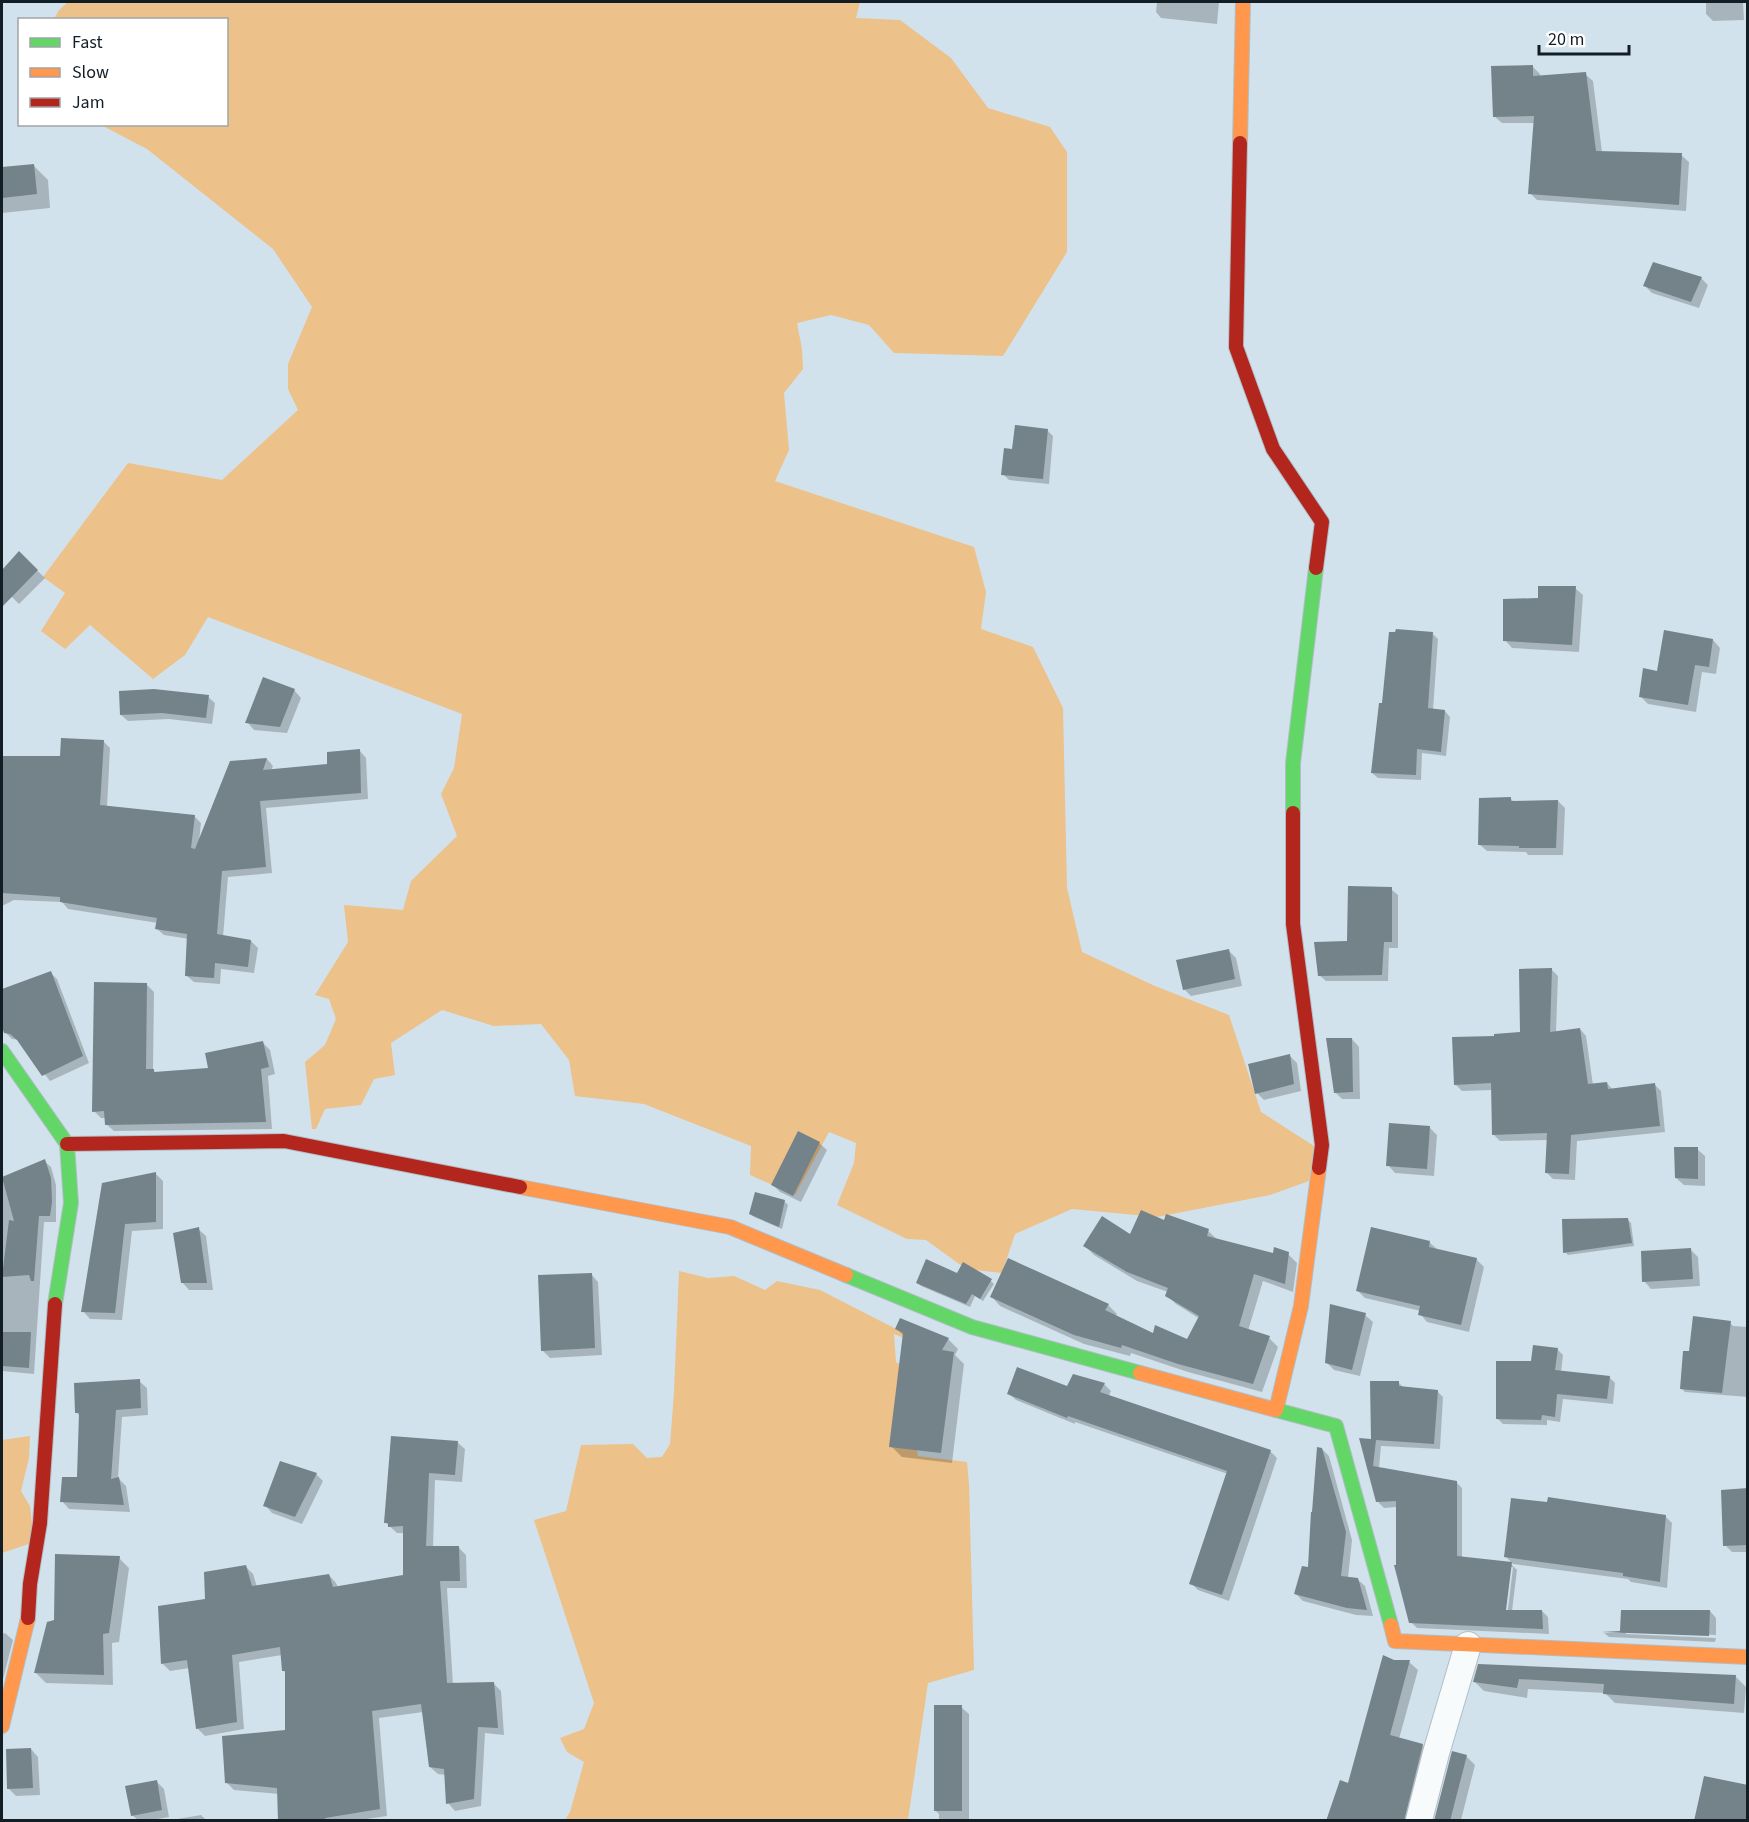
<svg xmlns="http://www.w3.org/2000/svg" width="1749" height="1822" font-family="'Source Sans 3',sans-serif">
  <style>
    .water { fill: #ecc18a }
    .shadow { fill: #0003; fill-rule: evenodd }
    .building { fill: #74828a }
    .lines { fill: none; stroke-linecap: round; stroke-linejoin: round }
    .street-casing { stroke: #b1bec6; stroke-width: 28 }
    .fast-casing { stroke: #b1bec6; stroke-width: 16 }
    .slow-casing { stroke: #b1bec6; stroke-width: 16 }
    .jam-casing { stroke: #b1bec6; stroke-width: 16 }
    .street { stroke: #f8fbfc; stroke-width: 26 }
    .fast { stroke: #63d668; stroke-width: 14 }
    .slow { stroke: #ff974d; stroke-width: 14 }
    .jam { stroke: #b3261e; stroke-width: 14 }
  </style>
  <rect width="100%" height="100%" fill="#d2e2ec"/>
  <path class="water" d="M68,2H860L856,18L900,20L951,58L988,108L1050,127L1067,152V252L1003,356L894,353L869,325L831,315L797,323L802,349L803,369L784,393L789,450L775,481L974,547L986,592L981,629L1033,647L1063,708L1067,888L1082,952L1155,986L1229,1015L1261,1112L1314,1146L1309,1181L1270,1195L1157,1217L1072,1209L1015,1234L1002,1273L966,1269L926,1240L907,1239L837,1205L854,1163L856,1143L829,1132L795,1195L750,1175L751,1146L644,1104L575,1096L569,1060L541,1024L494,1026L442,1010L391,1043L395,1075L374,1079L361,1105L325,1109L316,1129H312L305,1062L325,1045L336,1019L329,999L315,995L348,942L344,905L403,910L411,881L457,836L441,794L454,768L462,714L208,617L185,655L153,679L90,625L65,649L41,631L65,593L43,577L128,463L222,480L298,410L288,389V364L312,307L273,249L147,149L101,125L226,124V20L54,19L59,10Z
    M679,1271L708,1278L734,1276L765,1290L777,1281L820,1290L941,1352L894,1334L896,1362L921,1378L914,1437L918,1456L967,1462L969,1484L974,1670L928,1683L908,1820H565L570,1812L584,1762L567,1752L560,1738L584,1729L594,1703L534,1520L566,1511L581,1445L633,1444L647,1458L662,1457L670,1444L674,1393Z
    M30,1436L29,1458L21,1491L30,1506L34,1542L2,1553V1440Z"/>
  <path class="shadow" d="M1157,2H1219L1217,24L1161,18L1156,12Z
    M1706,2H1743L1744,20L1713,21L1706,14Z
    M1532,66L1540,74V77L1585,74L1593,81L1602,152L1681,155L1689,162L1686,211L1537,200L1530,193L1535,123H1502L1494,116Z
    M34,166L48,180L50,208L2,213V169Z
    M1701,278L1708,285L1699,308L1652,293L1645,286Z
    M1047,430L1053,436L1049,484L1009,480L1003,474L1013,450Z
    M19,553L45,578L19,604L2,587V572Z
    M1575,588L1583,595L1579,652L1512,648L1505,640Z
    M1433,634L1438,639L1433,710L1445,711L1450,717L1446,756L1422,753L1421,780L1378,778L1372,773L1384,705Z
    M1713,640L1720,648L1716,674L1702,672L1696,712L1648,704L1640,696L1658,672Z
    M294,690L301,698L287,733L254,730L247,722Z
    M208,697L215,703L212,724L169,719L128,721L121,715Z
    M103,741L110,748L107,808L194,816L201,823L199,842L231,763L267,759L273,766L271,771L329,766L360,751L366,758L368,799L266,808L272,873L228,877L223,937L251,941L258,948L254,973L221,969L220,984L194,982L187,976L189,939L164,935L157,929L158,923L68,909L62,902L14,900L2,906V769L5,758H61Z
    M1511,799L1514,802L1558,801L1565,808L1563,855H1528L1526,852L1487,851L1479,844Z
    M1391,889L1398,895V948H1389L1388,981H1326L1319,975L1348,943Z
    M1228,950L1236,958L1242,986L1191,996L1184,989Z
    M1552,970L1558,976L1556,1032L1580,1029L1586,1036L1593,1085L1607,1083L1613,1090L1655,1085L1661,1091L1665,1132L1577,1141L1575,1180L1553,1179L1546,1172L1548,1140L1500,1141L1494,1135L1493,1090L1462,1091L1456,1085L1495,1037L1521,1034Z
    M50,972L57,979L89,1063L50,1081L19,1040L12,1039L5,1032L2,1022V991Z
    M147,985L154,992L153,1070L157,1074L210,1070L262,1042L270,1050L275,1074L268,1076L272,1129L114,1131L106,1124V1118H101L94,1111Z
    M1352,1039L1359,1047L1360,1099H1342L1335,1092Z
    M1290,1056L1297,1063L1301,1091L1264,1100L1257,1093Z
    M1430,1128L1437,1135L1434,1176L1395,1173L1388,1165Z
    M819,1143L827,1150L801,1202L780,1192L773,1185Z
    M1697,1149L1705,1156V1186L1684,1185L1676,1178Z
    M44,1161L51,1167L56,1185V1222H44L34,1374L2,1371V1178Z
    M156,1174L163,1181V1229L132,1231L122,1320L90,1319L83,1311L103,1185Z
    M784,1201L788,1205L782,1229L754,1217L750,1214Z
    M1627,1219L1631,1223L1634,1246L1568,1255L1565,1252Z
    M1164,1222L1208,1231L1218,1240L1274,1255L1288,1254L1297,1263L1293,1292L1263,1281L1248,1331L1269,1338L1278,1347L1262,1392L1188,1372L1131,1353L1130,1356L1084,1344L1000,1306L992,1297L1108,1305L1117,1314L1115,1317L1153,1335L1188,1341L1200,1319L1176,1304L1167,1295L1168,1292L1137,1281L1094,1255L1085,1246L1131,1236Z
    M198,1229L206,1236L213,1290H189L182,1282Z
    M1429,1242L1438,1250L1476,1259L1484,1267L1469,1332L1427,1322L1420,1314L1421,1311L1365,1298L1358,1291Z
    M1691,1250L1698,1257L1700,1286L1651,1289L1644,1281Z
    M591,1274L598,1282L602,1355L550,1358L542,1350Z
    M957,1275L991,1281L994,1284L983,1301L975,1296L970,1307L921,1286L917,1283Z
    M1365,1315L1373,1322L1360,1376L1334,1370L1326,1362Z
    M1730,1323L1733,1326L1748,1327V1397L1685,1392L1681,1388L1691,1353Z
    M897,1329L948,1339L958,1349L955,1355L964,1364L952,1463L902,1457L891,1446L904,1336Z
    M1557,1349L1563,1355L1561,1372L1609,1377L1615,1383L1613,1404L1563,1399L1560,1422L1547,1420V1425L1503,1424L1497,1418L1532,1363Z
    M139,1381L147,1388L148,1415L122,1417L118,1478L126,1486L130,1512L69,1509L62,1501L79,1479L81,1417L76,1412Z
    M1398,1382L1404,1388L1437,1391L1443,1397L1440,1449L1381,1446L1379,1468L1456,1482L1462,1488V1558L1511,1564L1517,1570L1512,1611H1542L1548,1617L1549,1634L1417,1628L1411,1622L1398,1567L1397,1507L1384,1508L1378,1502L1361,1440H1372ZM1510,1567H1513L1507,1617H1504Z
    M1104,1384L1111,1391L1108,1397L1270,1451L1277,1458L1229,1601L1198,1590L1191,1583L1228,1474L1075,1422V1424L1016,1400L1008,1393Z
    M393,1438L457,1442L465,1449L462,1482L435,1480L433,1548H459L466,1555L467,1588H447L453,1685L493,1683L501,1691L504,1735L485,1733L481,1806L455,1811L448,1803L446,1775L438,1774L430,1767L423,1712L379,1718L387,1816L360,1820H280L279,1794L234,1790L227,1783L286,1732V1673L283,1670L282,1655L239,1662L244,1729L205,1736L198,1729L190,1668L170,1671L163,1664L206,1600L245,1566L253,1574L257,1587L329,1575L336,1583L338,1587L405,1576L404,1533H397L386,1523Z
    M1322,1449L1329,1456L1352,1540L1348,1578L1357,1579L1365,1586L1373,1616L1356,1615L1303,1601L1296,1594L1310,1569Z
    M316,1474L323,1481L302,1524L272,1513L265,1505Z
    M1747,1490L1748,1552H1732L1725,1545Z
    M1665,1516L1672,1523L1667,1588L1631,1582L1628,1579L1513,1564L1506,1557Z
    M119,1558L129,1568L119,1642L112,1643L113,1685L46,1683L36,1673L55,1621Z
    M1622,1611H1710L1716,1618V1635L1626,1631V1634L1716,1638L1715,1642L1609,1637L1604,1633H1621Z
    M5,1633L13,1640L2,1683V1634Z
    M1394,1661L1409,1662L1418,1670L1399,1739L1422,1745L1431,1754L1414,1820H1328L1349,1785Z
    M1479,1665L1736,1677L1746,1687L1744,1713L1615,1703L1605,1693L1528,1689L1527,1698L1484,1691L1474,1681Z
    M961,1707L969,1714V1820H939V1814L936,1811Z
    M31,1749L38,1757L40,1795L16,1796L8,1788Z
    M1453,1753L1467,1757L1475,1765L1461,1820H1436Z
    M157,1782L164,1789L169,1817L152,1820H138L132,1815Z
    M201,1815L206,1820H171Z"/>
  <path class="building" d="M1533,65V76L1586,72L1596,151L1682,153L1679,205L1528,194L1534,116L1493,117L1491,66Z
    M34,164L37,194L2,198V167Z
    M1653,262L1702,277L1691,302L1643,286Z
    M1015,425L1048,429L1043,479L1001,475L1004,448L1012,449Z
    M19,551L38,570L2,607V570Z
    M1538,586H1576L1572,645L1503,641V599L1538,598Z
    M1396,629L1433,632L1428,708L1445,710L1441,752L1417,749L1416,775L1371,773L1379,703H1382L1389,632H1395Z
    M1664,630L1713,639L1709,667L1695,665L1688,705L1639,697L1643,668L1657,671Z
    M263,677L295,689L280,727L245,723Z
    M154,689L209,695L206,718L162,713L120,715L119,691Z
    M61,738L104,740L100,805L195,815L191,848L195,849L230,761L267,758L263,770L327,764V752L360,749L361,793L260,801L266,867L222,871L217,934L251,940L248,967L215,963L214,978L185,976L187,934L155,929L157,918L60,902V897L2,893V756H60Z
    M1511,797V801L1558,800L1556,848H1519V846L1478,845L1479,798Z
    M1348,886L1392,887V942H1384L1382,975L1318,976L1314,942L1347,941Z
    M1229,949L1235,979L1183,990L1176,960Z
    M1552,968L1550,1032L1580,1028L1588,1084L1607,1082L1608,1089L1655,1083L1660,1126L1571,1135L1569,1174L1545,1173L1547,1133L1492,1135L1491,1083L1454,1085L1452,1037L1494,1036V1034L1520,1032L1519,969Z
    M51,971L83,1056L42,1076L17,1040L10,1034L4,1033L2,1027V989Z
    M94,982L147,983L146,1069H154V1072L208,1068L205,1053L263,1041L269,1067L261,1069L266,1122L105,1125L104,1111L92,1112Z
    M1326,1038H1352L1353,1092L1334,1093Z
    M1290,1054L1294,1084L1255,1094L1248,1064Z
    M1389,1123L1430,1126L1427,1169L1386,1166Z
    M798,1131L820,1142L793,1196L771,1185Z
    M1674,1147H1698V1179L1675,1178Z
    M45,1159L51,1178L52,1202L50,1216H39L34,1281H31L29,1275L2,1277L9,1220L14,1221L2,1177Z
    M156,1172V1222L125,1224L115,1313L81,1312L102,1183Z
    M755,1192L785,1200L779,1227L749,1214Z
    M1141,1210L1164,1220L1166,1214L1209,1229L1207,1236L1273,1253L1274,1247L1289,1252L1285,1284L1254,1274L1239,1326L1270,1336L1253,1384L1178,1364L1122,1345L1121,1348L1074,1335L990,1297L1008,1258L1109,1304L1105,1310L1153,1333L1155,1325L1187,1339L1199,1316L1165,1296L1168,1288L1127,1272L1083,1246L1102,1216L1130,1234Z
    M1628,1218L1632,1243L1563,1253L1562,1219Z
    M199,1227L207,1283H181L173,1233Z
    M1371,1227L1430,1241L1429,1247L1477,1258L1461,1325L1418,1315L1420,1306L1356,1291Z
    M1691,1248L1693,1279L1642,1282L1641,1251Z
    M926,1259L957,1273L963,1262L992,1279L980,1299L972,1294L966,1304L916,1283Z
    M592,1273L595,1348L541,1351L538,1275Z
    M1330,1304L1366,1313L1352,1370L1325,1363Z
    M1693,1316L1731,1321L1722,1393L1680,1389L1683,1351H1689Z
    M900,1318L949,1338L942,1350L954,1352L941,1453L889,1447L903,1333L895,1329Z
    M2,1332H31L29,1368L2,1366Z
    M1533,1345L1558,1348L1555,1370L1610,1376L1607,1399L1557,1394L1555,1417L1542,1415L1541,1420L1496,1419V1361H1531Z
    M1017,1367L1067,1386L1073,1374L1105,1383L1100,1392L1271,1450L1222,1595L1189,1584L1227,1471L1068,1416L1067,1418L1007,1394Z
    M140,1379L141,1408L116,1410L111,1479L119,1477L124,1505L60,1502L62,1477H77L79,1413H75L74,1383Z
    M1370,1381H1399V1386L1438,1390L1434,1444L1376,1440L1373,1466L1457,1481V1556L1512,1562L1506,1610H1542L1543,1629L1409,1623L1394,1565H1396V1501L1376,1502L1359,1438L1371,1439Z
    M391,1436L458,1441L455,1475L429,1473L426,1546H459L460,1581H440L447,1683L494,1682L498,1728L478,1727L474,1799L446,1804L444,1769L429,1767L421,1704L372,1711L380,1809L325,1818L326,1821H278L277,1788L225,1783L222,1736L285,1730V1671H282L280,1647L232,1655L237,1722L196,1729L187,1660L161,1664L158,1606L205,1599L204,1572L246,1565L252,1586L329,1574L333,1587L403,1575V1526L388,1527V1523H384Z
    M1317,1447L1322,1448L1346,1532L1341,1576L1358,1578L1367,1610L1347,1608L1294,1594L1302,1566L1308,1567L1311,1512H1312Z
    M280,1461L317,1473L295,1517L263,1506Z
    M1748,1488V1545L1723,1546L1721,1490Z
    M1548,1497L1666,1515L1660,1582L1623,1576V1573L1504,1557L1511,1498L1547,1502Z
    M55,1554L120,1556L109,1633L103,1634L104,1675L34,1673L47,1622L54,1620Z
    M1621,1610H1710L1709,1636L1601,1632L1620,1631Z
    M1383,1655L1394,1660H1410L1390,1735L1423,1744L1404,1821H1326L1340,1780L1348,1783Z
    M1478,1664L1736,1675L1734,1704L1603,1694L1604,1684L1519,1679L1517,1688L1473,1682Z
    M934,1705H962V1811H934Z
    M31,1748L33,1788L7,1789L6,1749Z
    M1452,1751L1467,1755L1450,1821H1434Z
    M1704,1776L1748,1785V1821H1694Z
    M157,1780L162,1810L131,1816L125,1786Z"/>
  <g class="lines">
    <defs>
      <path id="street" d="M1419,1820L1436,1753L1468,1645"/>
      <path id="fast" d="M1293,813V763L1316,568
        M2,1051L67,1144L71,1203L55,1304
        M846,1275L972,1327L1140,1373
        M1276,1410L1336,1426L1391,1625"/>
      <path id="slow" d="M1240,143L1243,2
        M520,1187L730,1227L846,1275
        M1140,1373L1276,1410L1301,1306L1319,1168
        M1391,1625L1395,1641L1748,1657
        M2,1726L28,1618"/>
      <path id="jam" d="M1240,143L1236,347L1273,449L1322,522L1316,568
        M1293,813V924L1322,1145L1319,1168
        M67,1144L284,1141L520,1187
        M28,1618L30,1584L40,1523L55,1304"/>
    </defs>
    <use href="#street" class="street-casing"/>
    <use href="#fast" class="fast-casing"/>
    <use href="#slow" class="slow-casing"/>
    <use href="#jam" class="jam-casing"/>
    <use href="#street" class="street"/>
    <use href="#fast" class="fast"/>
    <use href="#slow" class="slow"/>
    <use href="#jam" class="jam"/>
  </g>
  <rect width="1749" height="1822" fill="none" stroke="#121d24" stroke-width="6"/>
  <rect x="18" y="18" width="210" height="108" fill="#ffffff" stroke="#a0a5a7" stroke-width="1.5"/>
  <rect x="30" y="38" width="30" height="9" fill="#63d668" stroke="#a0a5a7" stroke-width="1.5"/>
  <text x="72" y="48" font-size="18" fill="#121d24">Fast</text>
  <rect x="30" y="68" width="30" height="9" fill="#ff974d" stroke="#a0a5a7" stroke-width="1.5"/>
  <text x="72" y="78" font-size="18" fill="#121d24">Slow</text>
  <rect x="30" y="98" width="30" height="9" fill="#b3261e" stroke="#a0a5a7" stroke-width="1.5"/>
  <text x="72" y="108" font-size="18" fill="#121d24">Jam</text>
  <path d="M1539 45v9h90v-9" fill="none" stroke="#121d24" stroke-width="3"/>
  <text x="1548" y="45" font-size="18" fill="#121d24" stroke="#ffffff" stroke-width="4.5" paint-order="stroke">20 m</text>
</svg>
